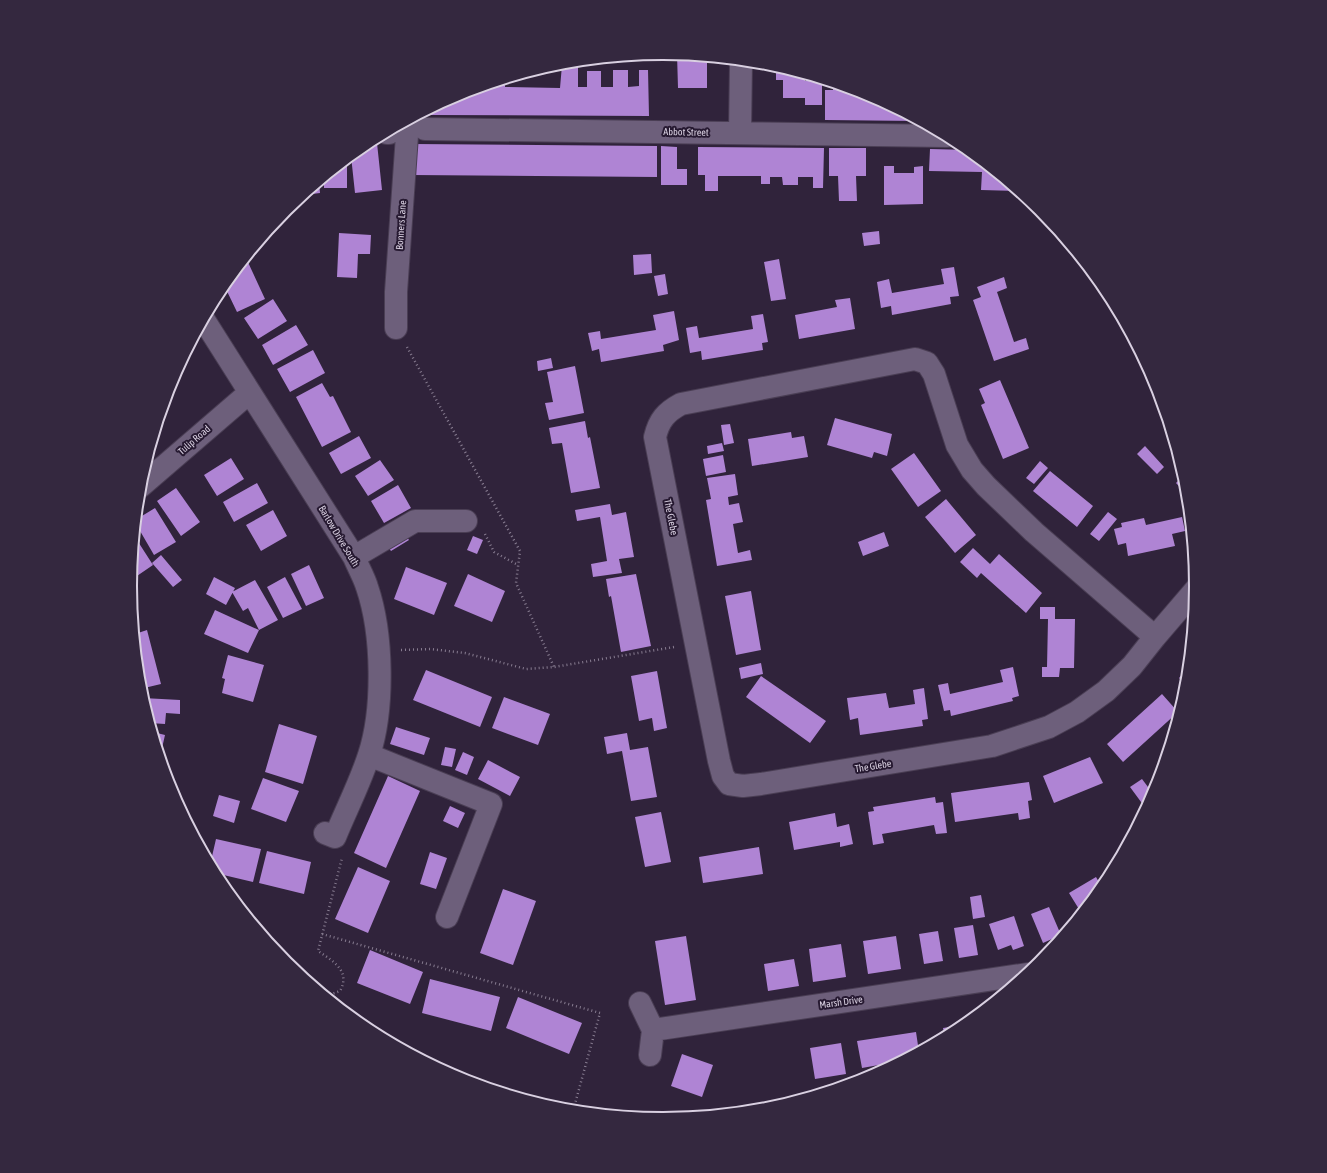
<svg xmlns="http://www.w3.org/2000/svg" width="1327" height="1173" font-family="'Asap Condensed',sans-serif">
  <style>
    .building { fill: #af84d4 }
    .lines { fill: none; stroke-linecap: round; stroke-linejoin: round }
    .minor-casing { stroke: #4a3e54; stroke-width: 24 }
    .path { stroke: #877c90; stroke-width: 2.5; stroke-dasharray: 1 3; stroke-linecap: butt }
    .minor { stroke: #6d5f7b; stroke-width: 22 }
    .labels { text-anchor: middle; dominant-baseline: central; stroke-width: 4; stroke-linejoin: round; paint-order: stroke }
    .street-label { font-size: 10px; fill: #d9d0e1; stroke: #261931 }
    .rim { fill: none; stroke: #d9d0e1; stroke-width: 2 }
  </style>
  <rect width="100%" height="100%" fill="#30233b"/>
  <path class="building" d="M659,53L674,54V58H659Z
    M677,54L707,57V88H678Z
    M562,65H578V87H587V71H601V87H613V70H628V87L639,86V70H648L649,116L431,115V109L460,94L489,85V87H495V83L505,80V87L560,88Z
    M776,66L805,75V81H822V105H805V98H783V80H776Z
    M833,83L848,88V90L868,94L918,121L825,120V90H833Z
    M377,143L382,190L355,193L351,156L365,144Z
    M412,144L657,146V177L412,175Z
    M661,146L677,147V169H687V185H661Z
    M698,147L824,148L823,188H813V177H798V185H783L782,177H770V184H761V176H718V191H705V175H698Z
    M829,148H866V176H856L857,201H839L838,176H829Z
    M930,149L969,150L1018,191L981,190L982,172L929,171Z
    M347,160V188H324V179Z
    M884,166H894V173H914V167L923,166V204L884,205Z
    M319,182L320,193L304,195L310,190Z
    M879,231L880,244L864,246L862,233Z
    M339,233L371,235L370,254H358L357,278L337,277Z
    M651,254L652,273L634,275L633,255Z
    M246,258L265,299L237,312L224,285Z
    M779,259L786,299L771,301L764,262Z
    M954,267L959,296L950,297L951,304L892,315L891,306L881,308L877,282L889,279L892,293L944,284L941,269Z
    M665,274L668,294L658,296L654,276Z
    M1004,277L1007,288L997,292L1014,342L1026,338L1029,349L994,361L973,300L981,297L977,287Z
    M850,298L855,329L799,339L795,315L837,307L835,300Z
    M273,299L287,321L258,339L244,318Z
    M674,311L679,340L663,345L664,351L601,362L599,349L592,351L588,333L600,331L601,339L656,330L653,315Z
    M763,314L768,342L762,343L763,350L702,360L701,351L690,353L686,328L697,326L699,338L753,329L751,316Z
    M296,325L308,345L273,365L262,345Z
    M313,350L325,373L290,392L277,369Z
    M551,358L553,368L538,371L537,361Z
    M575,366L584,413L549,420L545,403L553,402L547,372Z
    M1000,380L1029,448L1003,459L981,405L985,403L979,389Z
    M322,383L330,397L333,396L351,432L322,447L296,397Z
    M835,418L892,434L887,456L874,452L872,458L827,445Z
    M585,421L588,438L590,437L600,488L571,493L562,443L552,444L549,428Z
    M730,424L734,443L724,445L721,425Z
    M791,432L792,438L804,436L808,457L752,466L748,439Z
    M359,436L371,458L341,474L329,453Z
    M722,443L724,451L708,454L707,446Z
    M1145,446L1164,467L1157,474L1137,454Z
    M914,453L941,491L918,507L891,469Z
    M723,455L726,472L706,476L703,459Z
    M231,458L244,479L217,496L204,475Z
    M380,460L394,480L368,496L355,476Z
    M1040,461L1048,468L1034,484L1026,478Z
    M1050,471L1093,506L1077,527L1033,491Z
    M735,474L738,495L728,497L729,505L739,503L743,522L733,524L738,553L750,550L752,560L717,566L706,500L711,499L707,478Z
    M1184,475L1187,483L1188,496L1176,483Z
    M257,483L268,503L234,522L223,502Z
    M398,485L411,508L384,523L371,501Z
    M176,488L200,522L181,536L157,501Z
    M946,499L976,535L955,553L925,517Z
    M610,504L612,515L626,512L634,557L619,559L622,573L593,577L591,564L607,561L600,517L577,521L575,510Z
    M155,508L176,542L154,555L136,524L137,519Z
    M273,510L287,536L261,551L246,525Z
    M1108,512L1117,519L1099,541L1090,534Z
    M1182,517L1185,531L1172,534L1175,546L1128,556L1126,543L1118,545L1114,529L1122,527L1121,523L1144,518L1146,525Z
    M884,532L889,546L863,556L858,542Z
    M404,533L409,540L391,551L386,544Z
    M473,536L483,540L477,554L467,550Z
    M135,537L153,565L134,578L131,574Z
    M973,548L990,564L999,554L1042,593L1026,613L981,573L977,578L960,562Z
    M161,555L182,580L173,587L152,563Z
    M309,565L324,598L306,606L291,574Z
    M406,567L447,583L434,615L394,599Z
    M468,574L505,591L492,622L454,606Z
    M636,574L651,646L621,652L611,596L609,597L606,579Z
    M214,577L235,588L226,605L206,594Z
    M285,577L302,609L283,618L267,587Z
    M255,580L278,620L259,630L248,608L243,611L232,592Z
    M751,591L761,650L736,655L725,596Z
    M1040,607H1055V619H1075L1074,668H1060L1059,677H1042V667H1047L1048,619H1040Z
    M215,610L259,630L248,653L204,634Z
    M147,630L161,684L140,689L135,634Z
    M228,655L264,665L253,702L222,693L225,679L222,678Z
    M761,663L763,674L741,679L739,668Z
    M1013,667L1019,696L1012,698L1013,701L951,716L950,710L944,711L938,685L948,683L950,694L1003,682L1000,670Z
    M1189,667L1187,691L1185,696L1180,692L1186,685L1179,678Z
    M426,670L492,697L480,727L413,700Z
    M657,671L667,728L654,731L652,718L639,721L631,676Z
    M761,676L826,721L810,743L746,697Z
    M924,688L928,719L922,720L923,726L860,735L858,718L850,720L847,698L886,693L889,708L915,704L913,690Z
    M1162,694L1178,712L1123,762L1107,744Z
    M504,697L550,714L538,745L492,728Z
    M143,698L180,700V714L166,713L165,724L150,723Z
    M279,724L317,736L303,784L265,772Z
    M396,727L430,738L424,755L390,744Z
    M153,732L165,735L160,757Z
    M627,733L630,750L648,747L657,797L631,801L622,751L607,754L604,737Z
    M445,747L456,749L452,767L441,765Z
    M463,752L474,757L467,775L455,770Z
    M1090,757L1103,783L1054,803L1043,776Z
    M488,760L520,777L510,796L478,779Z
    M388,776L420,791L386,868L354,853Z
    M263,778L299,791L286,822L251,809Z
    M1142,779L1154,795L1150,802L1144,806L1130,787Z
    M1029,782L1032,800L1028,801L1030,818L1019,820L1018,813L955,822L951,793Z
    M219,795L240,801L234,823L213,816Z
    M935,797L936,803L943,802L947,833L936,834L934,825L882,834L884,843L873,845L868,812L874,811L873,807Z
    M177,802L185,804L183,814Z
    M450,806L465,813L458,828L443,821Z
    M661,812L671,862L645,867L635,817Z
    M835,813L837,827L849,824L853,844L840,847V842L794,850L789,822Z
    M216,839L261,849L253,882L215,873L210,865Z
    M759,847L763,874L703,883L699,857Z
    M267,851L311,862L304,894L259,883Z
    M430,852L447,858L436,889L420,884Z
    M358,867L390,881L368,933L335,919Z
    M1096,877L1103,889L1082,914L1069,893Z
    M503,889L536,901L513,965L480,953Z
    M981,895L985,917L973,919L970,897Z
    M1049,907L1061,935L1043,943L1031,914Z
    M1014,916L1024,946L1013,950L1011,945L998,950L989,924Z
    M973,925L978,955L959,958L954,928Z
    M938,931L943,961L924,964L919,934Z
    M686,936L696,1000L665,1005L655,941Z
    M896,936L901,969L868,974L863,941Z
    M841,944L846,977L813,982L809,949Z
    M370,950L423,972L410,1004L357,983Z
    M794,959L799,986L768,991L764,964Z
    M430,979L500,997L491,1031L422,1013Z
    M518,997L582,1023L569,1054L506,1028Z
    M962,1025V1028L960,1030L945,1038L943,1028Z
    M916,1032L919,1052L901,1061L862,1068L857,1041Z
    M841,1043L846,1074L815,1079L810,1048Z
    M682,1054L713,1065L702,1097L671,1086Z"/>
  <g class="lines">
    <defs>
      <path id="minor" d="M425,129L947,136
        M387,133H389
        M740,133L741,61
        M204,320L354,557C358,567 364,577 367,587C383,634 384,709 369,755C360,783 346,810 335,837L325,833
        M396,328V292L408,121
        M140,487L249,393
        M354,557L415,521H466
        M1155,637L1034,532L986,486L972,470L957,445L934,374L927,363L915,359L681,404C666,412 659,420 655,437L719,761L723,776L729,784L743,786L761,784L992,746L1049,727L1077,712L1106,691L1132,666L1155,637L1197,588
        M369,755L491,804L447,917
        M640,1003L653,1030L650,1055
        M653,1030L1028,974"/>
    </defs>
    <use href="#minor" class="minor-casing"/>
    <path class="path" d="M407,347L520,551L516,583L554,667
      M485,534L494,552L518,565
      M401,650L430,649L465,653L526,669L554,667L674,647
      M322,934L600,1013L573,1111
      M326,996L340,991C351,971 333,961 318,951L342,858"/>
    <use href="#minor" class="minor"/>
  </g>
  <g class="labels">
    <g class="street-label">
      <text transform="translate(686 132) rotate(1)">Abbot Street</text>
      <text transform="translate(401 225) rotate(-86)">Bonners Lane</text>
      <text transform="translate(194 440) rotate(-41)">Tulip Road</text>
      <text transform="translate(671 517) rotate(79)">The Glebe</text>
      <text transform="translate(339 536) rotate(59)">Barlow Drive South</text>
      <text transform="translate(873 766) rotate(-9)">The Glebe</text>
      <text transform="translate(841 1002) rotate(-8)">Marsh Drive</text>
    </g>
  </g>
  <path d="M0 0H1327V1173H0ZM137 586a526 526 0 1 1 1052 0a526 526 0 1 1-1052 0Z" fill="#34283f" fill-rule="evenodd"/>
  <path class="rim" d="M137 586a526 526 0 1 1 1052 0a526 526 0 1 1-1052 0Z"/>
</svg>
